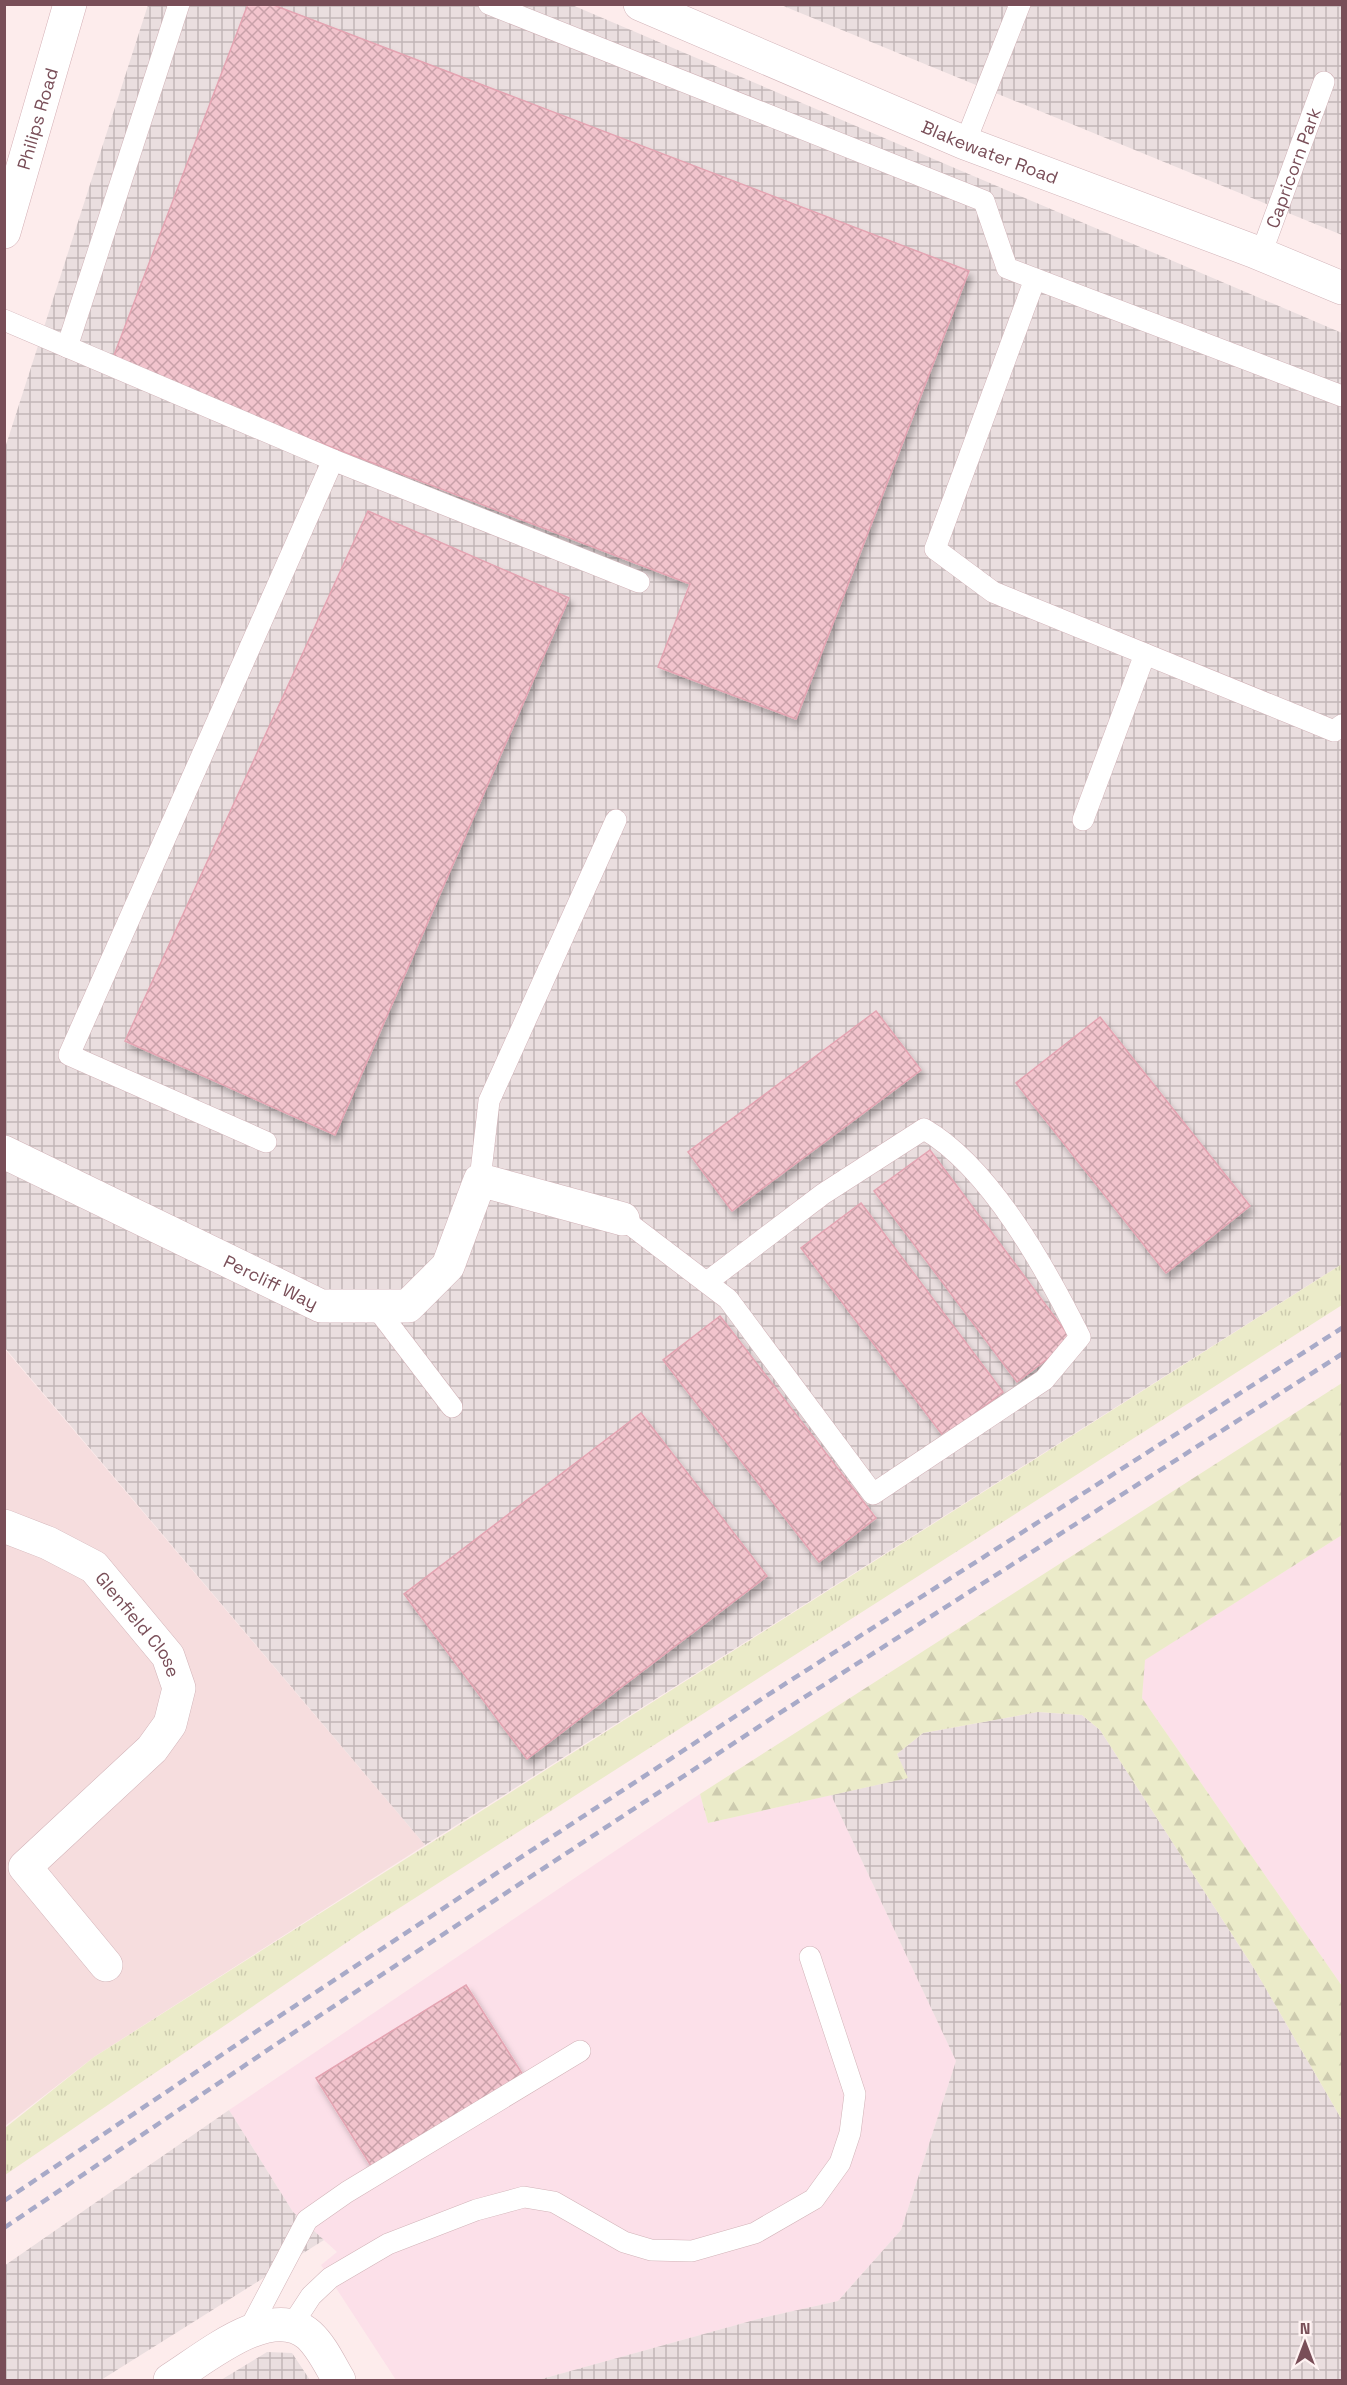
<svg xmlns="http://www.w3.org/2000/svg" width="1347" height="2385" font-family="'Space Grotesk',sans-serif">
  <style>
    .residential { fill: #f6ddde }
    .commercial { fill: #fce0e9 }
    .industrial { fill: url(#industrial-grid) }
    .grass { fill: url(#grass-tufts) }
    .forest { fill: url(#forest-firs) }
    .building { fill: url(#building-cross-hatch); stroke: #e4a4b2; stroke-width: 1.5; filter: url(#shadow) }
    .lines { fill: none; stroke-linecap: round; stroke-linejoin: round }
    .lane-casing { stroke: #d2b3b8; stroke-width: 22 }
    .street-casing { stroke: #d2b3b8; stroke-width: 34 }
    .secondary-casing { stroke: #d5b0b6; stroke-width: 34 }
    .lane { stroke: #fff; stroke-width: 21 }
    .street { stroke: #fff; stroke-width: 33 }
    .secondary { stroke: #fff; stroke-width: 33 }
    .rail { stroke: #a8aac8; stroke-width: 4.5; stroke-dasharray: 9 6; stroke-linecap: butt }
    .labels { text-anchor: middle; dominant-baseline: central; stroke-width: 4.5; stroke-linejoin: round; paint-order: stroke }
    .street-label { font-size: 18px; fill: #794e58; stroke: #fff3f3 }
  </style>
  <defs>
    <pattern id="industrial-grid" width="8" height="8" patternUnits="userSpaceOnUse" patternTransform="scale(1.5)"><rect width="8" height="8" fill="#eadedf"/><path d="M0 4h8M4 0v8" fill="none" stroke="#c2b6b8"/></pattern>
    <pattern id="grass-tufts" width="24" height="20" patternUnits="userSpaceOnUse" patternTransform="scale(1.5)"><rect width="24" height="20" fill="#ebebc9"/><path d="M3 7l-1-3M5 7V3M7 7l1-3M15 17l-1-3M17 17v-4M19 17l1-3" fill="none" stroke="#cdcbaf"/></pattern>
    <pattern id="forest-firs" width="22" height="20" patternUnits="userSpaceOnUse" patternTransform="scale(1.5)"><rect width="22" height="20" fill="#ebebc9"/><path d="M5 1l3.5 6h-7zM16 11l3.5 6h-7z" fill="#cdcbaf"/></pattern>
    <pattern id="building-cross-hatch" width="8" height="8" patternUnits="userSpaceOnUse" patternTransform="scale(1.5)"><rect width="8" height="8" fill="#f2c4cd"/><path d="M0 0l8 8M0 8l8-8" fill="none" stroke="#c9a1a9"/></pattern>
    <filter id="shadow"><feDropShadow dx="3.5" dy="6" stdDeviation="3" flood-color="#0004"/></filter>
  </defs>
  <rect width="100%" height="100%" fill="#fdecec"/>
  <path class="residential" d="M4,1348L425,1845L94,2057L5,2126Z"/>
  <path class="commercial" d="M1342,1535V1986L1142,1698L1144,1660Z
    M700,1794L708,1823L831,1795L956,2061L901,2230L838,2301L758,2319L538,2380H396L321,2265L337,2252L293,2212L229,2110Z"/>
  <path class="industrial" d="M148,5H572L1342,333V1264L425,1845L5,1348V448Z
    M781,5H1342V235Z
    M1038,1712L1082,1715L1100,1730L1255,1970L1342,2120V2380H538L758,2319L838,2301L901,2230L956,2061L831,1795L907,1778L897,1754L923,1733Z
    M229,2110L293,2212L324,2240L101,2380H5L4,2266Z
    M267,2352L292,2353L310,2380H221Z"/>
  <path class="grass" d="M1342,1264V1305L365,1930L5,2175V2128L94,2057Z"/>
  <path class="forest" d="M1342,1383V1535L1145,1660L1142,1698L1342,1986V2120L1255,1970L1100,1730L1082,1715L1038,1712L923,1733L897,1754L908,1778L708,1823L700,1794Z"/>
  <path class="building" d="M248,4H271L969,271L796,719L658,667L690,584L111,363Z
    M368,511L569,598L335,1135L125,1041Z
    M876,1011L921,1070L732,1211L688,1152Z
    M1100,1017L1250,1206L1166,1273L1016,1083Z
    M930,1150L1072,1340L1017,1382L874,1191Z
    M861,1203L1003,1392L944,1437L801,1248Z
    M720,1316L876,1518L819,1562L663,1360Z
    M641,1413L767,1576L527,1759L404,1594Z
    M466,1985L523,2075L373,2169L316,2078Z"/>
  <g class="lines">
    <defs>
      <g id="lane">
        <path d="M489,4L984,201L1007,268L1342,396"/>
        <path d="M965,143L1020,4"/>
        <path id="s1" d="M1261,254L1324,82"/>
        <path d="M1035,279L935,549L993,592L1334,731L1342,725"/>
        <path d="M4,320L333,460L69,1055L266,1142"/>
        <path d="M67,347L179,4"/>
        <path d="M333,460L639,582"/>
        <path d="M1083,820L1145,654"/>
        <path d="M480,1180L489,1101L616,820"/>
        <path d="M623,1219L728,1299L873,1494L1044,1380L1080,1337C1046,1269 990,1167 924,1129L823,1194L707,1282"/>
        <path d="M375,1306L452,1407"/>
        <path d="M292,2325L311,2296L330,2278L388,2244L476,2210L524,2197L554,2202L624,2242L651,2250L692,2251L755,2233L814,2199L840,2163L850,2133L855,2094L810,1957"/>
        <path d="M248,2332L307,2220L347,2192L580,2051"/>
      </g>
      <g id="street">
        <path id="s2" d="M640,4L965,143L1253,251L1342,288"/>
        <path id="s3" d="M4,1152L321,1306H408L448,1266L480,1180L623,1219"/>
        <path id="s4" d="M4,1526L48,1543L94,1567L168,1656L179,1688L170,1724L152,1749L25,1867L106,1965"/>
        <path d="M170,2380C204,2359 271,2301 309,2335C322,2347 330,2365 339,2380"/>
      </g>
      <g id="secondary">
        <path id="s5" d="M4,232L70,4"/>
      </g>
    </defs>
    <use href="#lane" class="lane-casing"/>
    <use href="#street" class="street-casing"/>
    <use href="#secondary" class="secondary-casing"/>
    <use href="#lane" class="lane"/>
    <use href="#street" class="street"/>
    <use href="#secondary" class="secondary"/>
    <path class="rail" d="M4,2201L266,2025L763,1698L1342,1328
      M4,2228L278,2043L775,1716L1342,1354"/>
  </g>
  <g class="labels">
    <g class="street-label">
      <text stroke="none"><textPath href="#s5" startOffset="118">Philips Road</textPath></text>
      <text stroke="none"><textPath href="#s2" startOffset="380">Blakewater Road</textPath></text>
      <text stroke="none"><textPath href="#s1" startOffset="92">Capricorn Park</textPath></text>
      <text stroke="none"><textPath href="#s3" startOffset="297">Percliff Way</textPath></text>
      <text stroke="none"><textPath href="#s4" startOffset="172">Glenfield Close</textPath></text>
    </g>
  </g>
  <rect width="1347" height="2385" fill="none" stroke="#794e58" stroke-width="12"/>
  <g transform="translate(1305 2343)" stroke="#fff3f3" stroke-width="4.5" paint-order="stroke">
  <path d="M0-4.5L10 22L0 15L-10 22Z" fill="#794e58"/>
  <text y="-9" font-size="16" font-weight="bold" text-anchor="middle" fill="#794e58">N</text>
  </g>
</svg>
